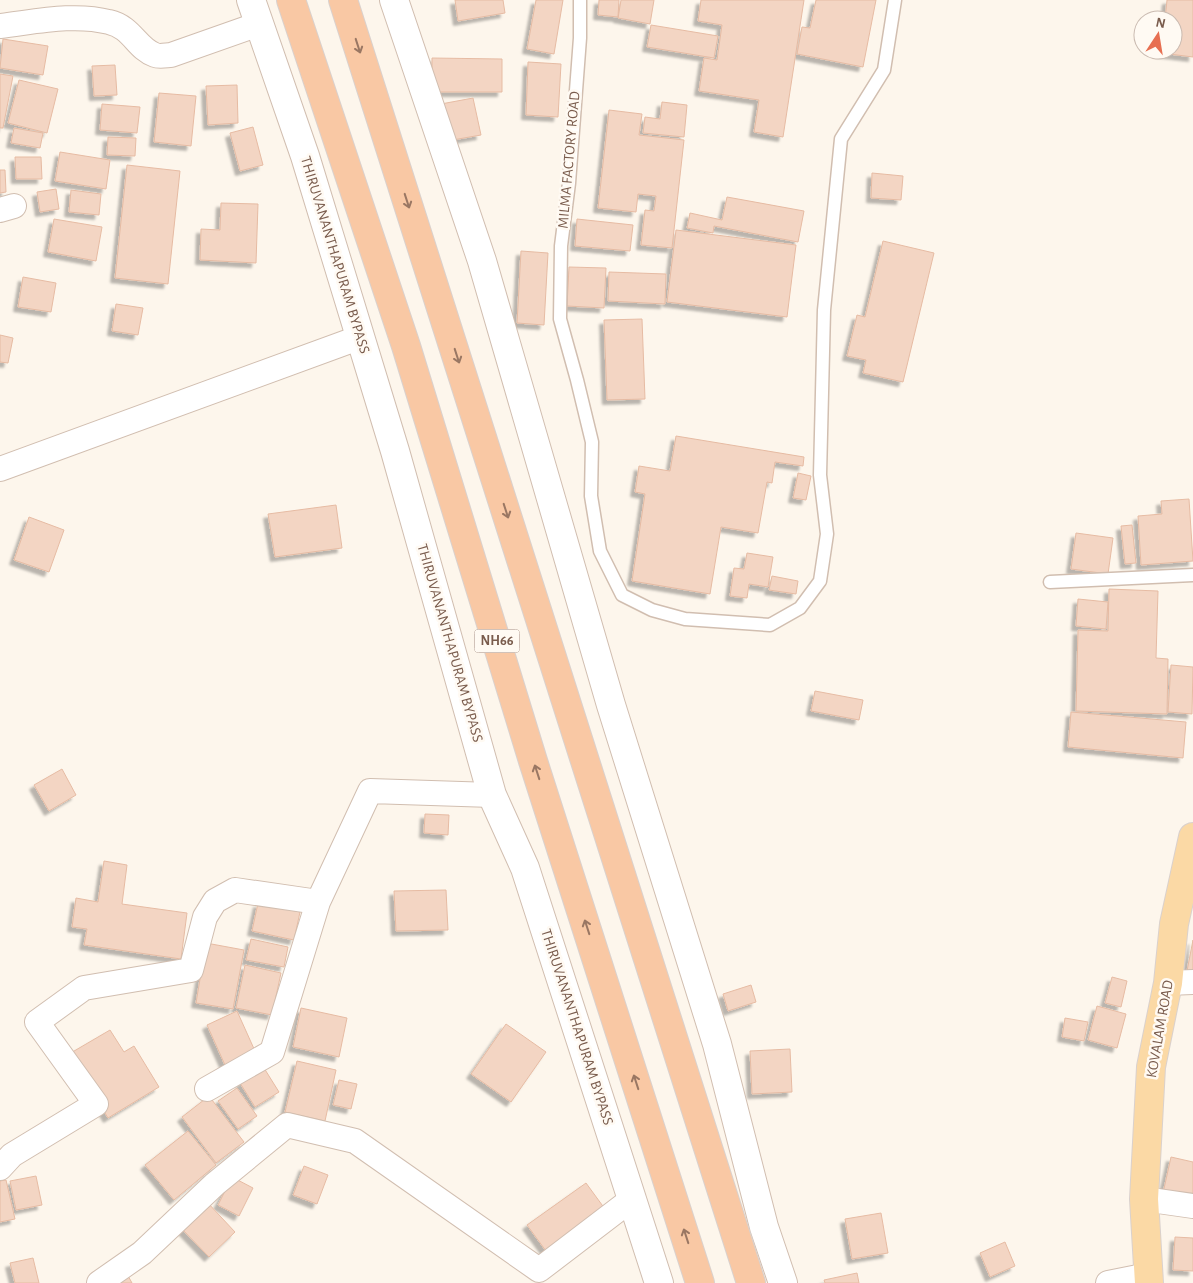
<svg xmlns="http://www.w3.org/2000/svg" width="1193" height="1283" font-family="'Alegreya Sans',sans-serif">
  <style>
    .building { fill: #f3d5c3; stroke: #e6bba3; filter: url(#shadow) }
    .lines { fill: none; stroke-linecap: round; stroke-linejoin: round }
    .service-casing { stroke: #d1beb0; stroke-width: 15 }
    .minor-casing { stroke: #d1beb0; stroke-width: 26 }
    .tertiary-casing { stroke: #d1beb0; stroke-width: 30 }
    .primary-casing { stroke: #dad1cd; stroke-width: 30 }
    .trunk-casing { stroke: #dad1cd; stroke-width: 30 }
    .service { stroke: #fff; stroke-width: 12 }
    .minor { stroke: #fff; stroke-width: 24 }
    .tertiary { stroke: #fff; stroke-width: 28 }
    .primary { stroke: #fbd9a5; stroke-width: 28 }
    .trunk { stroke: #f9c8a4; stroke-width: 28 }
    .oneway { stroke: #9a7763 }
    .labels { text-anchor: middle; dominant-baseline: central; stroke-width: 5; stroke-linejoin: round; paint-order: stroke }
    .shield { fill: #fffaf3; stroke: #a28b7f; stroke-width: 1 }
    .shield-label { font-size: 14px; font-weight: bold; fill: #7a5c4d }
    .street-label { font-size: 15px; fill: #7a5c4d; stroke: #fffaf3 }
  </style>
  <defs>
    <filter id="shadow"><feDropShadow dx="-4.5" dy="4.5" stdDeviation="1" flood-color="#0004"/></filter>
  </defs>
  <rect width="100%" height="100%" fill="#fdf6ec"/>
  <path class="building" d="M455,0H503L505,13L458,21Z
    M536,0H563L554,54L527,49Z
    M599,0H619L618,17L598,15Z
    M621,0H654L650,24L618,18Z
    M701,0H804L783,137L754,132L759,100L699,91L704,58L717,60L722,25L698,21Z
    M816,0H876L863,67L797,54L802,27L810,28Z
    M1167,0H1193V57L1161,53V50H1173V20H1165Z
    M651,25L718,36L714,58L647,47Z
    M3,39L48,46L43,75L0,68Z
    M432,58L502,59V92H432Z
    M528,62L561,64L558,117L526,115Z
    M115,65L117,95L94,96L92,66Z
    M0,74L13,76L3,128H0Z
    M19,80L58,89L47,133L8,123Z
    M237,85L238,123L208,125L206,86Z
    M159,93L196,96L191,146L154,142Z
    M473,98L481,135L447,141L441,104Z
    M662,102L687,105L684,137L643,133L645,117L660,119Z
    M102,104L140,107L137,133L100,130Z
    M609,110L642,114L639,135L684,140L672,248L641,245L645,210L654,211L656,196L638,194L636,212L598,208Z
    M253,127L263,165L240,171L230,133Z
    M14,128L43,133L40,148L11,143Z
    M108,137L136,138L135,156L107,155Z
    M60,152L110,160L106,189L55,181Z
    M15,157H41L42,179H16Z
    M127,165L180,171L168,284L115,278Z
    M0,170H5L6,192L0,193Z
    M872,173L903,176L901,200L871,198Z
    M56,189L59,209L40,212L37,192Z
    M71,190L101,194L99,215L69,212Z
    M727,197L804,211L798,242L714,226L713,233L687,228L690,213L722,220Z
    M221,203L258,204L256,263L200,260L201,229L220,230Z
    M54,219L102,227L96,261L48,252Z
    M577,219L633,225L630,251L575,246Z
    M676,230L796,245L787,317L667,302Z
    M883,241L934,253L903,382L863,373L866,360L847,356L857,315L865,317Z
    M521,251L548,253L544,325L517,323Z
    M569,267L606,268L604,308L567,306Z
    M609,272L666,274L665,304L608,301Z
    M23,277L56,283L51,312L18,307Z
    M116,304L143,308L138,335L112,331Z
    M642,319L645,399L607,400L604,320Z
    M0,335L13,338L8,363L0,362Z
    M676,436L804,457L803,466L775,462L772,483L767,482L758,533L721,527L710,594L632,581L645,494L635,492L639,466L670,471Z
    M798,473L811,476L806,500L793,498Z
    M1189,499L1193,561L1141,565L1138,516L1162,514L1161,501Z
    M336,505L342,548L275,557L268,514Z
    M29,517L64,530L49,572L14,560Z
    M1132,525L1136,563L1125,564L1121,526Z
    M1076,533L1113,538L1108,574L1071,569Z
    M747,553L773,557L768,587L749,584L747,598L730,596L734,568L744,569Z
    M772,576L798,581L796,594L769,590Z
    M1109,589L1158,591L1156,658L1168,659L1167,714L1076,711L1078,630L1108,631Z
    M1078,599L1108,602L1106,629L1076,626Z
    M1171,665L1193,667L1192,714L1168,712Z
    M815,691L863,700L859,720L811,711Z
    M1071,712L1186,722L1183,758L1068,747Z
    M62,769L76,795L49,811L34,785Z
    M425,814L449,815L448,835L424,833Z
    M104,861L127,865L122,904L187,913L181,959L84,945L87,929L72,927L76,898L98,902Z
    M446,890L448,930L396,931L394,891Z
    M258,903L300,912L294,940L252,931Z
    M251,939L288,947L284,967L246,960Z
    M1193,940V972L1187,971Z
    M206,943L244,950L233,1009L196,1003Z
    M245,965L281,973L272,1015L236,1008Z
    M1112,977L1127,981L1121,1007L1105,1003Z
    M751,985L756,1002L728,1011L723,994Z
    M1097,1006L1126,1014L1117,1048L1088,1040Z
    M301,1008L347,1018L339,1057L293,1047Z
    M237,1011L255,1051L225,1065L207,1025Z
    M1065,1018L1088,1022L1084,1041L1062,1037Z
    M506,1024L546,1052L511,1102L471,1074Z
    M110,1030L124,1052L134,1046L159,1087L108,1118L69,1054Z
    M790,1049L792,1092L752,1094L750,1051Z
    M297,1061L336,1070L325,1121L285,1112Z
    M264,1068L279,1092L255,1107L240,1083Z
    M339,1080L357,1084L351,1109L333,1105Z
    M237,1088L257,1116L238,1129L218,1101Z
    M209,1096L244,1142L216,1163L182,1117Z
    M188,1131L216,1165L174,1200L145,1165Z
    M1171,1157L1193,1162V1200L1163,1193Z
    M304,1166L328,1175L317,1204L293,1195Z
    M36,1176L42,1205L16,1210L10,1181Z
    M232,1177L253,1188L239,1216L218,1205Z
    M6,1180L15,1219L0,1222V1181Z
    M586,1183L605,1209L546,1251L527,1225Z
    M207,1202L235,1232L209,1257L180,1227Z
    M881,1213L888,1253L852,1259L845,1219Z
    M1175,1237L1193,1238V1271L1173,1270Z
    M1005,1242L1015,1266L990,1277L980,1253Z
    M33,1258L39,1283H15L10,1263Z
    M857,1273L859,1283H825L824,1280Z
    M127,1274L132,1283H111Z"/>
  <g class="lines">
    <defs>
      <path id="service" d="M580,0V38L569,183L561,246L560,319L577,380L592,442L591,496L600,551L622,595L652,610L685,619L770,625L800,608L820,581L827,534L820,475L824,310L841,139L884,70L895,0
        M1050,582L1193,575"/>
      <path id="minor" d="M0,26C35,22 74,13 109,22C132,27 137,49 155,55C160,57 167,55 171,55L259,24
        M0,210L14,206
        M0,469L361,337
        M1168,983L1193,982
        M207,1089L272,1052L318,902
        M0,1168L12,1155L96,1104L37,1022L84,988L191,970L205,917L215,901L235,890L318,902L370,791L492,795
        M1144,1199L1193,1206
        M99,1283L142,1253L215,1184L287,1125L355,1141L539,1270L632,1199
        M1108,1283L1148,1275"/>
      <path id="tertiary" d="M251,0L305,156L395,451L492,795L525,868L659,1283
        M394,0L482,261L611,705L717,1044L764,1227L783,1283"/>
      <path id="primary" d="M1149,1283L1144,1199L1151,1067L1168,983L1174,924L1193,837"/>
      <path id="trunk" d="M291,0L406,346L533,761L700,1283
        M343,0L751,1283"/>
    </defs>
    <use href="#service" class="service-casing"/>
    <use href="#minor" class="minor-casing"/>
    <use href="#tertiary" class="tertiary-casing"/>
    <use href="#primary" class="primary-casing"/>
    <use href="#trunk" class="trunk-casing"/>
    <use href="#service" class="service"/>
    <use href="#minor" class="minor"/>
    <use href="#tertiary" class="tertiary"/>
    <use href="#primary" class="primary"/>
    <use href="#trunk" class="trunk"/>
  </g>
  <defs><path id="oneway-shaft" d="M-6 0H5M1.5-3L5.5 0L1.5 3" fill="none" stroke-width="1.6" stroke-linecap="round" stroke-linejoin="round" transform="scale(1.25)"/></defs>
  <g class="oneway">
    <use href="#oneway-shaft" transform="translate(358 46) rotate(72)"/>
    <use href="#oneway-shaft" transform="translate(407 201) rotate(72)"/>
    <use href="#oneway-shaft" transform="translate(457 356) rotate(72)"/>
    <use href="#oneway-shaft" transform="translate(506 511) rotate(72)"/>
    <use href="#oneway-shaft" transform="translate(537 772) rotate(-108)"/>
    <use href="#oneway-shaft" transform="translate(587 927) rotate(-108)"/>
    <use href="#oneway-shaft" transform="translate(636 1082) rotate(-108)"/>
    <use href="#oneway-shaft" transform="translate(686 1236) rotate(-108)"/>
  </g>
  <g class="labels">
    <rect class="shield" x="474.5" y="629.5" width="45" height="23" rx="4"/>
    <g class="shield-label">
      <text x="497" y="641">NH66</text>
    </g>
    <g class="street-label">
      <text transform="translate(569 160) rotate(-85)">MILMA FACTORY ROAD</text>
      <text transform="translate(335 255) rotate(73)">THIRUVANANTHAPURAM BYPASS</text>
      <text transform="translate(450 643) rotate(74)">THIRUVANANTHAPURAM BYPASS</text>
      <text transform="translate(577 1027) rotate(72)">THIRUVANANTHAPURAM BYPASS</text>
      <text transform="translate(1160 1029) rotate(-80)">KOVALAM ROAD</text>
    </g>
  </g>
  <g transform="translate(1158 35) rotate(12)"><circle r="24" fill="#fffaf3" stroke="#cabbb1"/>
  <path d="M0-4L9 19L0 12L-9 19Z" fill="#e76f51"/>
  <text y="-8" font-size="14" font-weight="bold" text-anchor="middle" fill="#7a5c4d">N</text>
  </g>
</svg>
